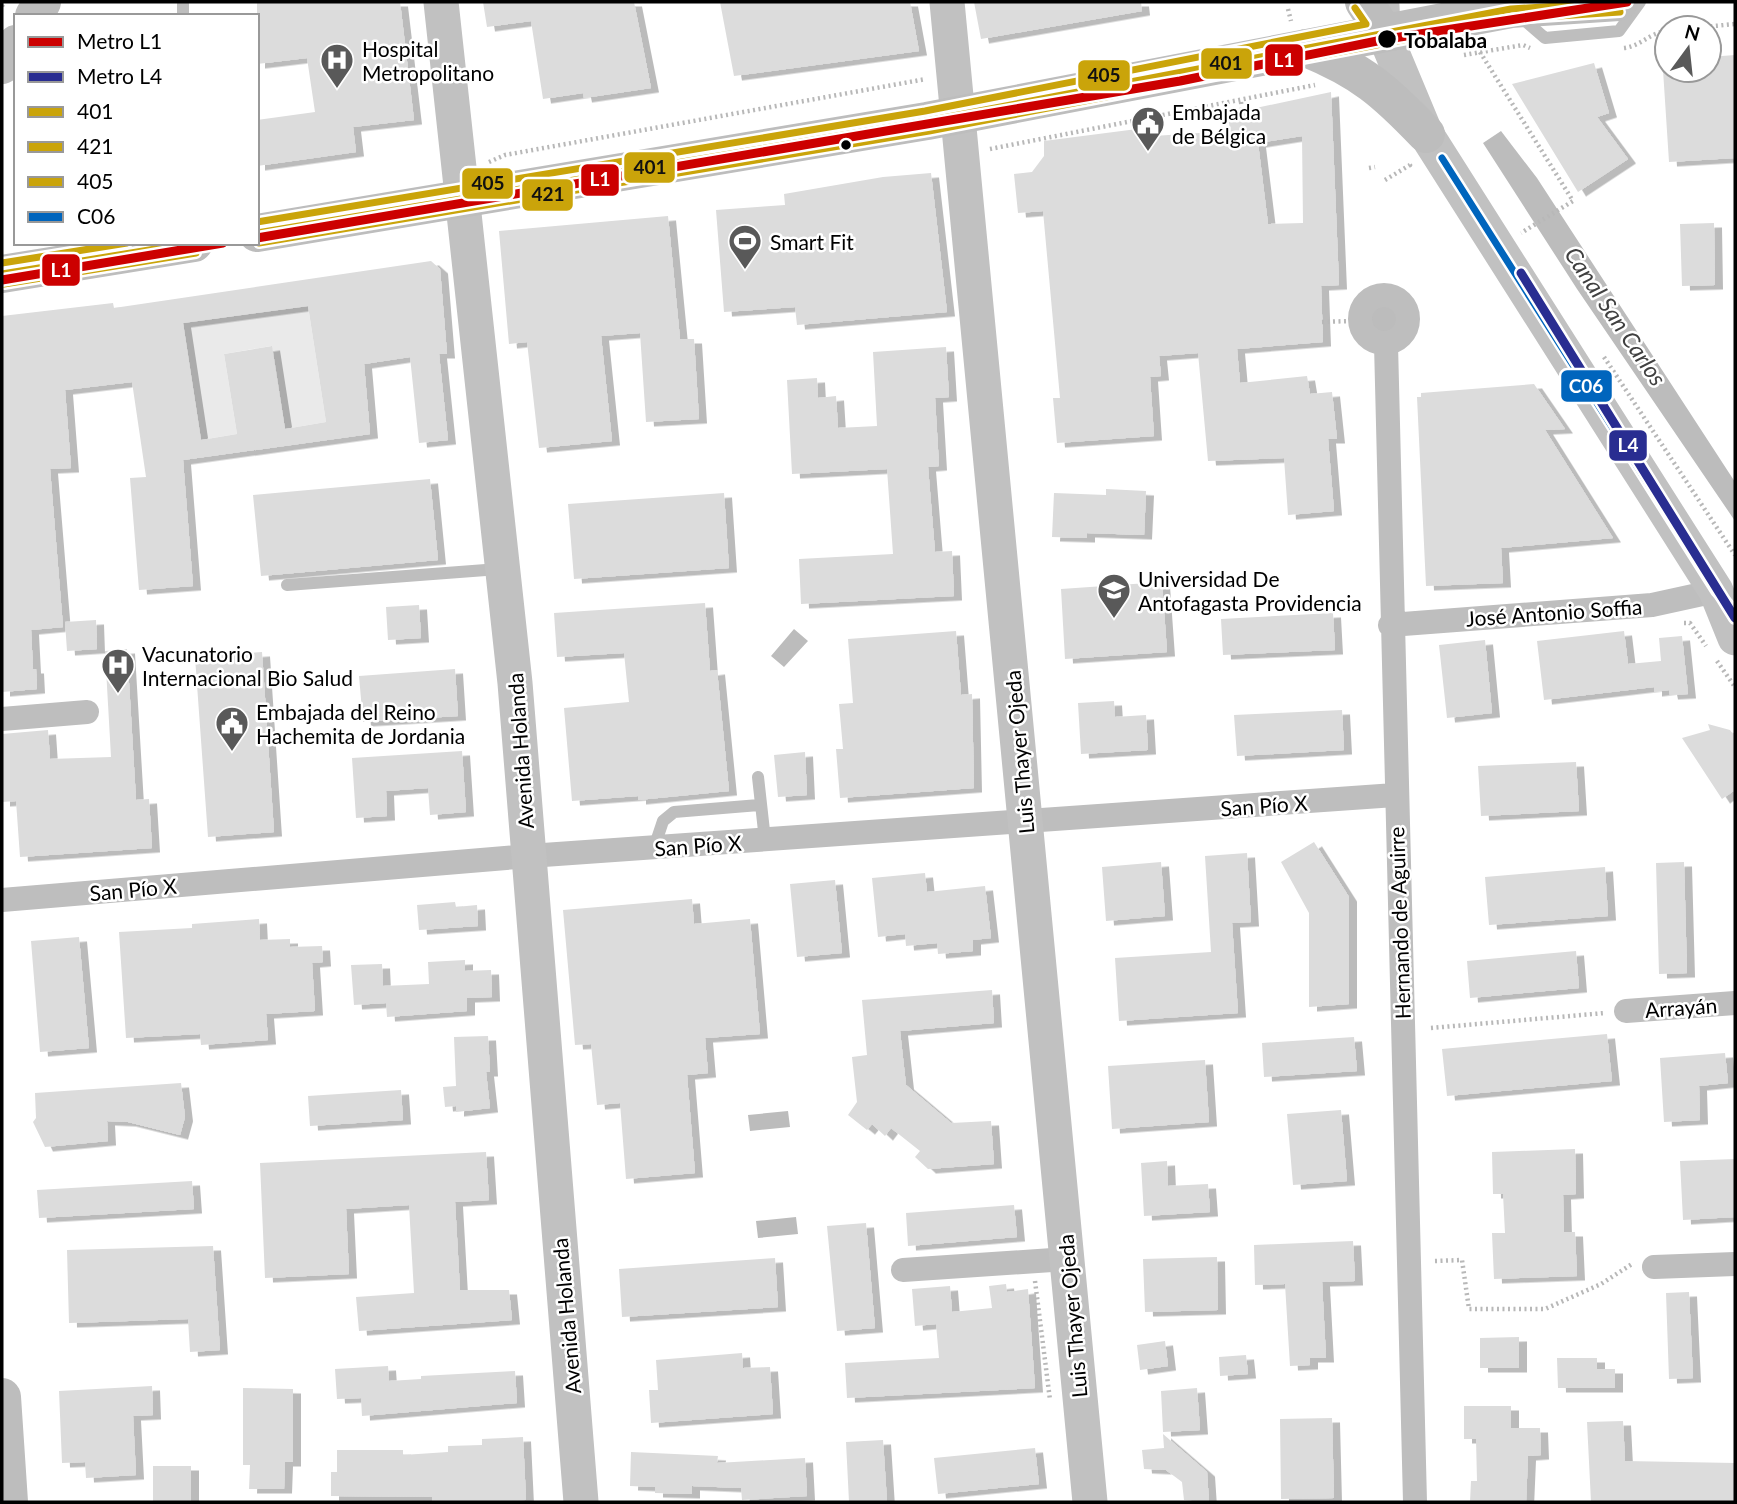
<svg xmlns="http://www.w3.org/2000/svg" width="1737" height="1504" font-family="Lato,sans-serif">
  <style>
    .green { fill: #eaeaea }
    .water { fill: #bcbcbc }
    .building { fill: #dcdcdc; fill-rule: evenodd; filter: url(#shadow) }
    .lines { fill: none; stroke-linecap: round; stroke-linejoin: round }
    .path { stroke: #b8b8b8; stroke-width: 4.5; stroke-dasharray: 2 3.5; stroke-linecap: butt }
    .lane { stroke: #bebebe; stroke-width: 12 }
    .street { stroke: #bebebe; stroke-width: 24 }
    .secondary { stroke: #c1c1c1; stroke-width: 35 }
    .primary { stroke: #bdbdbd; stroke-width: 38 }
    .bus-1-casing { stroke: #fff; stroke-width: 12 }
    .bus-2-casing { stroke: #fff; stroke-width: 12 }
    .bus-3-casing { stroke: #fff; stroke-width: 12 }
    .bus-4-casing { stroke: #fff; stroke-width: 12 }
    .bus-1 { stroke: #caa40a; stroke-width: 7 }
    .bus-2 { stroke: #caa40a; stroke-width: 7 }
    .bus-3 { stroke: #caa40a; stroke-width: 7 }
    .bus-4 { stroke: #0065bd; stroke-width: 7 }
    .metro-1-casing { stroke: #fff; stroke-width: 14 }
    .metro-2-casing { stroke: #fff; stroke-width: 14 }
    .metro-1 { stroke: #c00; stroke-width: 9 }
    .metro-2 { stroke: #292d91; stroke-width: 9 }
    .stop-dot { fill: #000; stroke: #fff; stroke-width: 2.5 }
    .labels { text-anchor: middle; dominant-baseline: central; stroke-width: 5; stroke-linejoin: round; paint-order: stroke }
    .stop-label { font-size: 21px; font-weight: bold; fill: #000; stroke: #fff; text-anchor: start }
    .poi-label { font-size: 21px; fill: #000; stroke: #fff; text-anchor: start }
    .street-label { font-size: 21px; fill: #000; stroke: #fff }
    .water-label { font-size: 23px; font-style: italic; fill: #404040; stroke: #fff }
    .line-badge { stroke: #fff; stroke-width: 2.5 }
    .badge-label { font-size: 19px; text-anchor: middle; font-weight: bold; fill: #fff }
    .pale-badge-label { font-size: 19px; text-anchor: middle; font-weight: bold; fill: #111 }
  </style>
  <defs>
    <filter id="shadow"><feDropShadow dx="8" dy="4.5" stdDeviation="0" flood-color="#0004"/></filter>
  </defs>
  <rect width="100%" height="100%" fill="#fff"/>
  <path class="green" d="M308,306L326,422L285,429L271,346L224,354L237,434L201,440L183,323Z"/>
  <path class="water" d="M1501,131L1537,178L1735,482V521L1577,289L1483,143Z
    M1367 318a17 17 0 1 1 34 0a17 17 0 1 1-34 0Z
    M794,629L808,641L784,667L771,656Z
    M788,1111L790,1127L750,1131L748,1115Z
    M796,1217L798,1234L758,1238L756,1221Z"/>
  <path class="building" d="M257,2H400L414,120L353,127L356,152L257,166V120L315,112L307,58L257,64Z
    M483,2H634L651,88L584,98L583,93L543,99L531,21L487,27Z
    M720,2H910L919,51L734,76Z
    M974,2H1141L1142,11L981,39Z
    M1735,55V158L1669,162L1663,70H1709V57Z
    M1594,63L1609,113L1597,117L1628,159L1578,192L1512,84Z
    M1331,92L1339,285L1321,286L1323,342L1237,349L1240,383L1307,376L1310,394L1332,392L1337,439H1328L1334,511L1288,515L1284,458L1208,461L1198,353L1159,356L1161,376L1150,377L1154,436L1057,443L1053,398H1060L1043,211L1018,213L1014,174L1032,172L1044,156V141L1137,129L1138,137L1230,131L1228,114ZM1302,136L1303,223L1268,224L1258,143Z
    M931,173L947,312L797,325L795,307L724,312L716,210L785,205L784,194L883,177Z
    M668,216L680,339H694L699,419L646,422L640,333L601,336L612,441L539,448L527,342L509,344L499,231Z
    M1714,223L1715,285L1682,286L1680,224Z
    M431,261L440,269L447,354H439L448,440L419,443L410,357L364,364L370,434L183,460L193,586L139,590L130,478L146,477L132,382L65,390L71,468L50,469L63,627L31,630L33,669H36L37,689L2,692V316L113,303L114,308ZM308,306L326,422L285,429L272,346L224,354L237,434L201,440L183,323Z
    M946,347L949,397L935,398L939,466L928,467L935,552L952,551L954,596L801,604L799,559L893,554L887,469L792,474L787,380L817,378L818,398L836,396L838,428L877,426L873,352Z
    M1534,384L1565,429L1545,430L1613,538L1501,548L1503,583L1426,586L1417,397H1421V393Z
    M430,479L438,560L261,576L253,495Z
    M1106,489L1146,491L1144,535L1087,533V538L1052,537L1054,493L1106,495Z
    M724,493L729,568L574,579L568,504Z
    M1162,582L1167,652L1065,659L1061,589Z
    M705,603L710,671L717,670L729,791L638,800V796L572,801L564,708L629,702L624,653L557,657L554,613Z
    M419,605L421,638L388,640L386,607Z
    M1333,613L1335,650L1223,655L1221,619Z
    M96,620L97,649L67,651L65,622Z
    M956,631L961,695L972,694L974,788L840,798L836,749H843L839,704L853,703L848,639Z
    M1624,631L1628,664L1661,661L1659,638L1682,636L1688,694L1670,695L1669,690L1654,692V687L1544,700L1537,641Z
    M1485,640L1492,713L1447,718L1439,645Z
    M127,649L136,800L149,799L152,848L20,857L16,801L2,802V734L48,730L50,759L111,757L105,651Z
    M262,652L274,832L208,837L195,657Z
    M455,669L458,716L363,722L359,676Z
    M1114,701L1115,717L1146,715L1148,750L1081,754L1078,703Z
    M1342,710L1344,750L1237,756L1234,715Z
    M1708,724L1730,730L1735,737V790L1722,799L1682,738L1710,730Z
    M462,751L466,812L430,815L428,788L386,791L387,816L356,818L352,758Z
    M805,752L807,795L778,797L774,755Z
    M1576,762L1579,811L1481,816L1478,766Z
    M1314,842L1349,897V1004L1309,1007V913L1281,862Z
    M1247,853L1251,922L1232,923L1238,1013L1119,1021L1115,958L1211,952L1205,856Z
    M1161,862L1165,916L1106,921L1102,867Z
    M1684,862L1687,973L1659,974L1656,863Z
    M1605,867L1608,916L1489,925L1485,877Z
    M925,873L927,892L985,886L991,938L973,940V951L938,954L937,943L906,946L905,934L878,937L872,878Z
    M835,880L842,953L797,957L790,884Z
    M692,899L694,924L750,919L760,1034L705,1038L708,1073L687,1075L695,1173L626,1179L620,1103L597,1105L591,1044L575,1045L563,910Z
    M455,902L456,907L477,905L478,926L419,930L417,905Z
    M259,919L260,940L290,939V947L322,946L323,962L312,963L315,1011L266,1014L268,1040L201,1045L200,1034L126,1038L119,932L192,928V924Z
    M79,937L89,1048L40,1052L31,941Z
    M1576,951L1579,988L1470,998L1467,961Z
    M465,960V971L491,970L492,997L467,998V1011L387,1017L386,1003L354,1005L351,965L382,964L383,986L429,984L428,962Z
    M992,990L994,1023L900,1031L906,1085L951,1123L991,1121L994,1164L928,1169L915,1157L920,1151L891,1128L885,1136L872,1124L867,1130L848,1115L857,1102L852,1057L867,1055L862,1000Z
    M1607,1034L1612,1081L1447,1096L1442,1049Z
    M488,1036L490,1072H486L490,1108L456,1112V1106L445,1107L443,1087L456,1086L454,1037Z
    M1354,1037L1357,1071L1264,1077L1262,1043Z
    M1725,1053L1728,1083L1699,1086L1700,1120L1664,1122L1660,1058Z
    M1205,1060L1209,1122L1112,1129L1108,1066Z
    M181,1083L185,1117L180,1135L128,1122L107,1121L108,1141L45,1147L33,1122L36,1118L35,1093Z
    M401,1090L403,1120L310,1126L308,1096Z
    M1341,1110L1347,1181L1293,1185L1287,1114Z
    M1575,1149L1576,1194L1563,1195L1564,1232H1575L1577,1276L1494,1279L1492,1233H1505L1503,1194H1493L1492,1152Z
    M486,1152L489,1200L455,1202L460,1290H509L512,1320L359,1331L356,1297L414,1293L409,1205L346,1209L349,1274L265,1278L260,1163Z
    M1735,1159V1217L1683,1220L1680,1161Z
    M1167,1161L1168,1186L1208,1184L1210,1212L1144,1216L1141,1163Z
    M192,1181L194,1209L39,1218L37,1190Z
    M1014,1205L1017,1237L908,1246L906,1213Z
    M866,1223L875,1328L837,1331L827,1226Z
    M1353,1241L1355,1281L1322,1282L1326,1358H1310V1365L1290,1366L1285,1284L1255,1285L1254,1245Z
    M213,1246L220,1350L190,1352L188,1319L69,1323L67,1250Z
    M1217,1257L1218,1310L1145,1312L1143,1259Z
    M775,1258L778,1307L622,1317L619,1269Z
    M1006,1284L1007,1292L1028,1289L1035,1388L847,1398L845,1363L939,1358L936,1324L915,1326L912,1289L950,1286L952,1312L992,1308L989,1286Z
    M1689,1292L1693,1378L1669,1379L1666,1293Z
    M1519,1337V1368H1480V1338Z
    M1165,1341L1168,1366L1140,1370L1137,1345Z
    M742,1353L743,1368L770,1367L773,1414L651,1423L649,1390H658L656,1360Z
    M1246,1355L1248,1374L1220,1376L1219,1357Z
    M1557,1358H1597V1369H1615V1388H1558Z
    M388,1366L389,1381L421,1379V1376L515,1371L517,1403L362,1416L361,1398L337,1399L335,1369Z
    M152,1386L153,1415L133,1416L136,1475L86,1478L85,1462L62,1463L59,1391Z
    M243,1388L293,1389V1462H285L284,1489H249L250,1465H243Z
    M1197,1388L1200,1430L1163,1432L1161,1391Z
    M1464,1406H1511V1428H1540L1541,1455L1528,1456L1526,1502H1470L1471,1481H1477L1476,1439H1464Z
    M1332,1418L1334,1498L1281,1499L1280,1419Z
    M1623,1421L1625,1461L1735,1463V1502H1591L1587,1422Z
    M1163,1434L1207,1472L1209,1502L1184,1500L1182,1482L1166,1470L1144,1469L1142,1450L1164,1448Z
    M523,1437L526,1500L432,1502V1497L331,1496V1472H337V1450H403V1455L448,1452V1446L482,1445V1439Z
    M883,1440L887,1502H849L846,1442Z
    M1035,1448L1039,1484L938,1494L934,1458Z
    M631,1452L718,1456L717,1463L805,1458L807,1496L742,1500L741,1488L692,1486V1494L655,1493V1487L630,1486Z
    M153,1466H191V1502H153Z"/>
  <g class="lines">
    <path class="path" d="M2,6L5,2
      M1288,9L1291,21
      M1694,28L1735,24
      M1624,48C1641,46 1649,33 1667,31
      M1480,52L1573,201L1521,233
      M1464,55L1523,45L1530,48
      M1241,102L1242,110
      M1152,117L1154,136
      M990,149L1315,85
      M489,162L505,155L926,79
      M1369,168L1375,167
      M1385,180L1410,165L1408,162
      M1322,322L1350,321
      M1604,357L1735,555
      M1684,623H1690L1706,646
      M1717,661L1735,687
      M1431,1028L1605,1013
      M1435,1261L1462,1260L1469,1309H1545L1601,1284L1632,1264
      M1035,1281L1050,1400"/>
    <path class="lane" d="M183,2V16
      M1522,18L1545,38L1619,31L1640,2
      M287,585L499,569
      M758,777L765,840
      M654,848L663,821L674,812L759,805"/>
    <path class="street" d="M1360 319a24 24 0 1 1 48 0a24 24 0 1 1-48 0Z
      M1386,344L1415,1502
      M1390,625L1652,605L1716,591
      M2,719L87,712
      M2,900L529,856L1395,795
      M1626,1011L1735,1003
      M1654,1267L1735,1264
      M903,1270L1067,1259"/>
    <path class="secondary" d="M441,2L515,683L581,1502
      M947,2L1090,1502
      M1382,6L1383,31L1426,134L1716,591L1735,638"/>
    <path class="primary" d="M1364,2L1383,31
      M34,16L42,2
      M1306,48C1362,71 1385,91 1426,134
      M2,65L16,44
      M257,233L927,121L1511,9L1619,2
      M2,274L194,243
      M2,1397L9,1502"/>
    <defs>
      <path id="bus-1" d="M257,233L927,121L1511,9L1619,2
        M2,274L192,243"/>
      <path id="bus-2" d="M259,243L929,131L1512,19L1620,12
        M4,284L196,253"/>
      <path id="bus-3" d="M257,222L925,111L1366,24L1355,8
        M2,263L127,243"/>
      <path id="bus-4" d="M1442,158L1716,591L1735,611"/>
    </defs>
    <use href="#bus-1" class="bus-1-casing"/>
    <use href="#bus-2" class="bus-2-casing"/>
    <use href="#bus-3" class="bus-3-casing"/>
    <use href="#bus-4" class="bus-4-casing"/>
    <use href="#bus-1" class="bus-1"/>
    <use href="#bus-2" class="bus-2"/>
    <use href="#bus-3" class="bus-3"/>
    <use href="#bus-4" class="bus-4"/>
    <defs>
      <path id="metro-1" d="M257,238L1180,81L1387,39L1627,2
        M2,280L223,243"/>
      <path id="metro-2" d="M1521,273L1735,618"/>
    </defs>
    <use href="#metro-1" class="metro-1-casing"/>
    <use href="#metro-2" class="metro-2-casing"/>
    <use href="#metro-1" class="metro-1"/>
    <use href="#metro-2" class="metro-2"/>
  </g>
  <defs>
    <symbol id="hospital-pin" viewBox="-11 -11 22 30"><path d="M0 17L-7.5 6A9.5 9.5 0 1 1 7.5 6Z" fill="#595959" stroke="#fff"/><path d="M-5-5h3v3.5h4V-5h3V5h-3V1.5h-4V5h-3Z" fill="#fff"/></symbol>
    <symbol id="civic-pin" viewBox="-11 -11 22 30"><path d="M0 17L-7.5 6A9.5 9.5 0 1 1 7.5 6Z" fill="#595959" stroke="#fff"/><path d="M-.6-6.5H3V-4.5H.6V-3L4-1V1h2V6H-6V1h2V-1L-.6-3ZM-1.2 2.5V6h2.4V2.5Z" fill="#fff"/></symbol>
    <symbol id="stadium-pin" viewBox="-11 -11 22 30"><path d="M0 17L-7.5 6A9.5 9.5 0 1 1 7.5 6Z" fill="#595959" stroke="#fff"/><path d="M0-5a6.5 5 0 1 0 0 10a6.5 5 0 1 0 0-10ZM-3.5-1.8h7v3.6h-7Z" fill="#fff"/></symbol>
    <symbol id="university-pin" viewBox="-11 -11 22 30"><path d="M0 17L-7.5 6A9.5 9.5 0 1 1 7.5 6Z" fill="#595959" stroke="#fff"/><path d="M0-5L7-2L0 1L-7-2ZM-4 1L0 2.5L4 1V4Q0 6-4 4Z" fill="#fff"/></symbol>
  </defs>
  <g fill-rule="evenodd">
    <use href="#hospital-pin" x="318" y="41" width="38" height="52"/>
    <use href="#civic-pin" x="1129" y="104" width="38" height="52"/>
    <use href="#stadium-pin" x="726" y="222" width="38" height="52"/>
    <use href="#university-pin" x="1095" y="571" width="38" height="52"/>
    <use href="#hospital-pin" x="99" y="646" width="38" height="52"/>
    <use href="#civic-pin" x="213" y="704" width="38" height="52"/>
  </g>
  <g class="stop-dot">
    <circle cx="1387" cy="39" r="10"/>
    <circle cx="846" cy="145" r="6"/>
  </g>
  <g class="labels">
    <g class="stop-label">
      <text x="1404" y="39">Tobalaba</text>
    </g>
    <g class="poi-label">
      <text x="362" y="48">Hospital<tspan x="362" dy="24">Metropolitano</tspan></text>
      <text x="1172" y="111">Embajada<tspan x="1172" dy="24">de Bélgica</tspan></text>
      <text x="770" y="241">Smart Fit</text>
      <text x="1138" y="578">Universidad De<tspan x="1138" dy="24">Antofagasta Providencia</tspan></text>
      <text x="142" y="653">Vacunatorio<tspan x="142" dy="24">Internacional Bio Salud</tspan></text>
      <text x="256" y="711">Embajada del Reino<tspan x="256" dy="24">Hachemita de Jordania</tspan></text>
    </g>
    <g class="street-label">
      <text transform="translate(1554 612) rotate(-4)">José Antonio Soffia</text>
      <text transform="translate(520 751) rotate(-94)">Avenida Holanda</text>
      <text transform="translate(1019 752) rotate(-95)">Luis Thayer Ojeda</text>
      <text transform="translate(1264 805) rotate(-4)">San Pío X</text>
      <text transform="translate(698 845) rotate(-4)">San Pío X</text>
      <text transform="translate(133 889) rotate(-5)">San Pío X</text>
      <text transform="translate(1399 923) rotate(-92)">Hernando de Aguirre</text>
      <text transform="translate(1681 1007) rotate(-4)">Arrayán</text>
      <text transform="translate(566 1316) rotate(-95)">Avenida Holanda</text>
      <text transform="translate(1072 1316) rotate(-95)">Luis Thayer Ojeda</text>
    </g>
    <g class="water-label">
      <text transform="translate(1616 316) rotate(56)">Canal San Carlos</text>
    </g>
  </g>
  <g class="line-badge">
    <rect x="1264" y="43" width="40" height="34" rx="7" fill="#c00"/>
    <rect x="1200" y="47" width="53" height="33" rx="7" fill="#caa40a"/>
    <rect x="1077" y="59" width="54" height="33" rx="7" fill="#caa40a"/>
    <rect x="623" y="151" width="53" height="33" rx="7" fill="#caa40a"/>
    <rect x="580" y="163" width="40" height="34" rx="7" fill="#c00"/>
    <rect x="461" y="167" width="53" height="33" rx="7" fill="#caa40a"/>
    <rect x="521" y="178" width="53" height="34" rx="7" fill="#caa40a"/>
    <rect x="41" y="253" width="40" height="34" rx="7" fill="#c00"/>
    <rect x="1560" y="369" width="53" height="34" rx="7" fill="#0065bd"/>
    <rect x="1608" y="429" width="40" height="33" rx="7" fill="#292d91"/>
  </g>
  <g class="badge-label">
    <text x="1284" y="67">L1</text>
    <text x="600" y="186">L1</text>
    <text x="61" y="277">L1</text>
    <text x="1586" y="393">C06</text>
    <text x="1628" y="452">L4</text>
  </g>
  <g class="pale-badge-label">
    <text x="1226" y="70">401</text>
    <text x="1104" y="82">405</text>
    <text x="650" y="174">401</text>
    <text x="488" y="190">405</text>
    <text x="548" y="201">421</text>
  </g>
  <rect width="1737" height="1504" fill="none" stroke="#000000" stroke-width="7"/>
  <rect x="14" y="14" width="245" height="231" fill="#ffffff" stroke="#999999" stroke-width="2"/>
  <rect x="28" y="37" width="35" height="10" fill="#cc0000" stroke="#999999" stroke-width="2"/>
  <text x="77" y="49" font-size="21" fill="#000000">Metro L1</text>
  <rect x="28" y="72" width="35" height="10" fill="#292d91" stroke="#999999" stroke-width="2"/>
  <text x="77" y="84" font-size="21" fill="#000000">Metro L4</text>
  <rect x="28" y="107" width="35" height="10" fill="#caa40a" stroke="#999999" stroke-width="2"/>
  <text x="77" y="119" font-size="21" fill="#000000">401</text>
  <rect x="28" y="142" width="35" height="10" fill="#caa40a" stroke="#999999" stroke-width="2"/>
  <text x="77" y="154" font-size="21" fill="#000000">421</text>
  <rect x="28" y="177" width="35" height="10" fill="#caa40a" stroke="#999999" stroke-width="2"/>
  <text x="77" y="189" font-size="21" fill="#000000">405</text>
  <rect x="28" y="212" width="35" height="10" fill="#0065bd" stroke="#999999" stroke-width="2"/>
  <text x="77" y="224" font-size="21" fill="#000000">C06</text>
  <g transform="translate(1688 49) rotate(15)"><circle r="33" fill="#ffffff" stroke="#999999" stroke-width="2"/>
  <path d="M0-5L12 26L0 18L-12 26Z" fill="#595959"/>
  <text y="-10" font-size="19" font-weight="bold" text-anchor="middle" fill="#000000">N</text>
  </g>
</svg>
